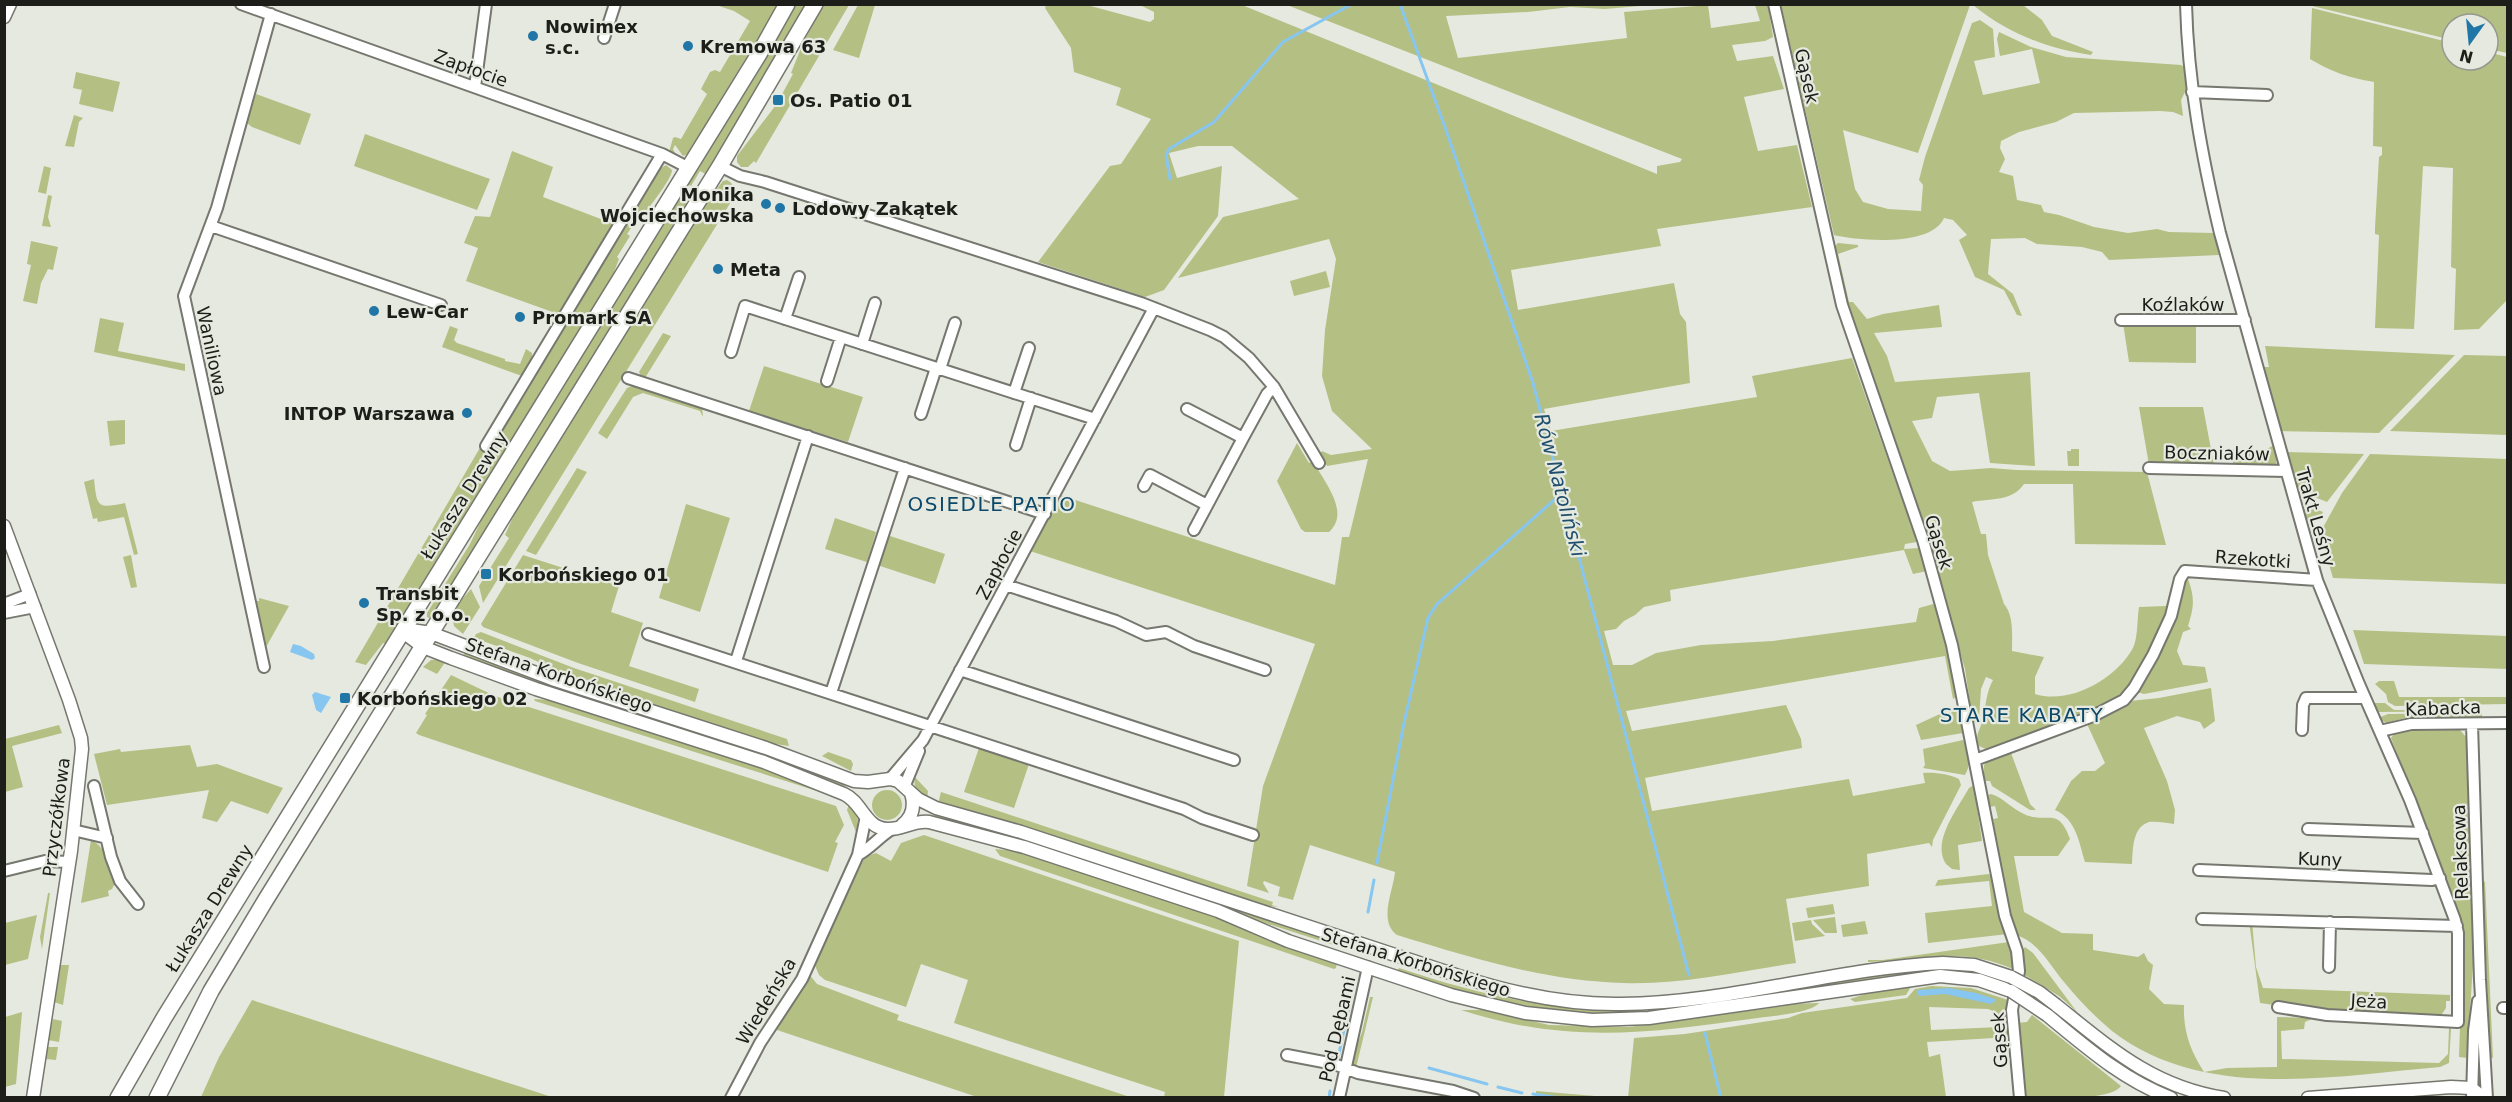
<svg xmlns="http://www.w3.org/2000/svg" width="2512" height="1102" font-family="'DejaVu Sans',sans-serif">
  <style>
    .green { fill: #b4bf84; fill-rule: evenodd }
    .water { fill: #87c6f0 }
    .lines { fill: none; stroke-linecap: round; stroke-linejoin: round }
    .stream { stroke: #87c6f0; stroke-width: 3 }
    .minor-casing { stroke: #76776f; stroke-width: 14 }
    .tertiary-casing { stroke: #76776f; stroke-width: 15 }
    .secondary-casing { stroke: #76776f; stroke-width: 18 }
    .minor { stroke: #fff; stroke-width: 10 }
    .tertiary { stroke: #fff; stroke-width: 12 }
    .secondary { stroke: #fff; stroke-width: 15 }
    .tertiary-bridge-casing { stroke: #76776f; stroke-width: 15; stroke-linecap: butt }
    .tertiary-bridge { stroke: #fff; stroke-width: 12 }
    .poi-dot { fill: #2076a6; stroke: #e6e9df; stroke-width: 2 }
    .labels { text-anchor: middle; dominant-baseline: central; stroke-width: 4.5; stroke-linejoin: round; paint-order: stroke }
    .poi-label { font-size: 18px; font-weight: bold; fill: #1d1e1a; stroke: #e6e9df; text-anchor: start }
    .street-label { font-size: 18px; fill: #1d1e1a; stroke: #e6e9df }
    .water-label { font-size: 20px; font-style: italic; fill: #20506d; stroke: #e6e9df }
    .neighbourhood-label { font-size: 20px; letter-spacing: 1.5px; fill: #0b4869; stroke: #e6e9df }
  </style>
  <rect width="100%" height="100%" fill="#e6e9df"/>
  <path class="green" d="M716,5H778L688,154L683,156L675,145L673,149L676,155L669,152L673,138L675,137L681,139L707,94L701,89L710,72L715,70L720,72L750,21L734,11Z
    M793,5H808L707,175L700,171L691,186L686,183Z
    M823,5H849L756,163L754,161L748,167H741L737,162V156L782,97L781,96L793,74L791,73L803,43Z
    M858,5H875L859,58L833,50Z
    M1046,5H1087L1150,22L1154,19V12L1140,5H1242L1657,174V166L1680,162L1682,159L1287,5H1652L1605,9L1570,7L1528,12L1446,16L1458,58L1627,38L1624,12L1708,5L1711,28L1760,21L1755,5H1768L1773,37L1765,41L1732,45L1737,61L1773,56L1784,89L1744,97L1758,151L1797,145L1812,207L1657,229L1661,246L1511,270L1518,310L1674,283L1680,314L1686,322L1690,383L1544,409L1551,431L1757,397L1752,376L1852,358L1917,542L1905,544L1904,549L1919,548L1927,571L1913,574L1904,550L1670,590L1671,601L1644,607L1635,615L1624,621L1616,629L1604,631L1613,665H1632L1656,653L1701,645L1773,641L1916,622L1919,608L1937,603L1957,696L1953,699L1945,656L1626,711L1632,731L1786,705L1801,739L1802,748L1645,778L1652,811L1849,779L1853,796L1925,783L1923,773C1935,772 1949,774 1959,779L1961,785L1933,840L1932,847L1929,843L1867,854L1869,886L1786,899L1796,963C1739,971 1681,985 1624,983C1545,981 1472,958 1397,935C1378,921 1393,892 1395,872L1310,845L1293,900L1278,896L1280,887L1264,881L1263,883L1269,893L1247,886L1263,786L1315,644L1030,551L1060,495L1335,585L1342,537H1349L1368,459L1327,466L1320,453L1322,451L1331,455L1372,449L1332,411L1322,376L1325,330L1336,259L1329,239L1178,278L1223,217L1299,199L1232,146H1198L1169,153L1177,178L1222,166L1218,216L1164,290L1145,297L1038,262L1110,166L1121,164L1151,119L1116,105L1121,88L1074,72L1071,48L1045,8Z
    M1781,5H1970L1918,153L1843,130L1855,189L1863,202L1888,209L1921,211L1923,185L1919,180L1925,157L1972,23L1980,20L1993,29L1995,57L1974,61L1983,95L2040,83L2032,49L2000,56L1997,39L1999,32L2031,47L2066,57L2181,65L2184,67L2186,90L2181,100L2183,116L2173,112L2160,111L2074,113L2056,122L2019,132L2001,141L2000,148L2005,159L1999,172L2013,176L2017,200L2041,205L2044,212L2059,215L2094,227L2128,233L2157,229L2169,232L2214,233L2219,255L2109,260L2102,252L2082,247L2037,244L2025,238L1991,239L1988,274L2013,294L2022,316L2017,315L2004,290L1975,277L1959,240L1967,235L1953,220L1944,218C1932,247 1859,241 1834,235Z
    M1973,5H2023L2042,20L2052,36L2093,52L2091,55C2048,49 2007,33 1973,5Z
    M2308,5H2507V53L2488,49V24H2452V40Z
    M2312,8L2452,43V60H2488V52L2507,57V300L2479,329L2454,330L2456,269L2451,267L2453,168L2423,166L2414,329L2375,328L2379,235L2375,234V228L2379,157L2382,155V147L2373,146L2374,82C2347,77 2334,73 2310,59Z
    M76,72L120,82L113,112L79,104L82,90L73,88Z
    M256,94L311,114L300,145L252,127L247,123Z
    M74,115L83,118L79,122L74,147L65,146Z
    M365,134L490,179L477,210L354,166Z
    M512,151L553,167L543,197L614,224L558,314L466,281L478,248L464,243L475,216L490,217Z
    M666,165L672,170C672,180 644,213 636,225L627,221L658,170Z
    M44,166L51,168L46,194L38,192Z
    M723,181L727,180C736,185 733,190 734,197L483,603L479,586L509,538L505,535L517,508L713,190H716Z
    M700,182L702,183L432,619L427,617V613L470,544L492,498L681,192L690,197Z
    M48,195L52,196L48,217L51,227L42,226Z
    M625,223L632,227L627,234L630,236L617,257L619,259L609,285L386,644L383,643L366,665L355,662L481,446Z
    M31,241L58,247L53,270L48,269L41,283L37,304L23,301L31,265L27,264Z
    M1838,243L1858,245V247L1838,254L1849,302H1853L1867,319L1883,314L1939,305L1942,327L1874,333L1887,356L1895,382L2030,372L2035,466L1990,463L1979,393L1937,397L1932,418L1912,421L1932,461L1950,471L1991,468L2016,470L2147,472L2166,545L2075,544L2073,484H2024C2012,502 1991,498 1972,502L1981,534H1986L1988,555L2004,604C2014,615 2012,636 2012,651L2044,657L2035,677V694C2070,705 2116,679 2133,648C2138,638 2137,619 2139,607L2166,606L2171,587H2174L2169,608L2134,679L2126,691L2114,701L2100,708L1988,750L1979,746C1974,734 1981,730 1983,718C1986,705 1986,693 1993,680L1986,677L1981,689L1979,719L1973,723L1965,669L1914,495L1850,314L1834,247Z
    M1326,271L1330,287L1294,296L1290,281Z
    M100,318L124,323L118,351L185,364V371L94,352Z
    M2123,323H2191L2196,327V363L2129,362Z
    M450,326L458,329L454,340L457,343L505,359V361L520,364L526,349L532,353V360L522,376L442,347Z
    M663,333L671,336L645,378L641,376L639,372Z
    M2265,346L2455,355L2379,433L2279,431L2262,367H2269Z
    M2464,355L2507,356V435L2390,431Z
    M764,366L863,397L848,442L749,411Z
    M632,386L702,407L703,417L700,411L643,393L633,397L607,439L598,433L627,388Z
    M2139,407H2203L2214,465H2149Z
    M125,420V444L110,446L107,421Z
    M1297,443L1309,463L1313,461C1324,482 1351,512 1329,532H1305L1301,529L1277,481Z
    M2274,445L2277,455L2276,466L2233,465V449L2265,450Z
    M2071,449H2079V466H2068L2067,451H2071Z
    M2284,452L2364,454L2327,502L2312,496L2297,495Z
    M2370,454L2507,459V584L2333,578L2320,533L2342,493Z
    M577,468L587,472L536,555L526,551Z
    M94,479C97,507 97,509 125,503L138,554L134,555L124,517L98,522L97,518L93,519L84,482Z
    M686,504L730,518L700,612L659,598Z
    M2313,508L2323,512L2319,521L2303,519L2302,512L2305,509Z
    M835,518L876,532L867,562L825,549Z
    M887,535L945,554L935,584L877,565Z
    M131,555L137,587L131,588L123,557Z
    M523,555L619,586L611,612L643,623L629,666L699,689L695,702L578,663L483,627L481,624Z
    M2188,579C2195,598 2194,607 2188,626L2191,629L2183,632L2177,651L2183,665L2205,667L2208,682L2144,694L2137,692C2158,658 2177,623 2182,583Z
    M471,589L480,607L463,634L454,626C450,609 461,601 471,589Z
    M259,598L289,606L265,649L255,601H259Z
    M2353,630L2507,636V669L2364,664Z
    M481,632L574,668L787,739L789,746L768,743L569,677L530,658L474,638L476,634Z
    M465,652L771,756L845,784L844,788C719,737 589,702 463,656Z
    M440,659L446,661L437,674L423,667L431,660Z
    M451,675L495,696L836,806L844,825L835,842L838,843L828,872L419,735L416,733L427,715L425,714Z
    M2379,681H2394L2399,697H2507V704L2395,706L2388,702L2386,694L2375,684Z
    M2211,688L2215,721L2204,729L2200,722L2177,716L2144,728L2167,781L2175,810L2174,824C2167,823 2156,821 2149,822C2132,827 2133,850 2132,864L2085,862C2079,842 2076,819 2055,810L2071,781L2082,771H2095L2105,763L2087,724L2122,707L2130,701L2159,698Z
    M534,699L550,700L768,769L839,798L535,701Z
    M2373,703H2385L2394,710L2481,711L2377,712Z
    M1953,708L1959,709L1963,733L1921,740L1916,725Z
    M2482,713V718H2405L2386,723L2378,718L2388,714Z
    M59,725L62,733L12,746L23,787L5,792V739Z
    M2460,730L2466,737L2473,964L2467,1058L2459,1057L2460,1027L2463,1026L2462,921L2391,738L2396,731Z
    M1963,740C1971,750 1971,765 1965,775L1923,768L1925,765L1923,749Z
    M190,745L197,767L217,764L283,788L268,814L231,801L217,822L202,818L209,790L107,805L94,754L120,749L121,752Z
    M979,748L1029,764L1014,808L964,792Z
    M828,752L851,760L853,764L851,771L822,756Z
    M2011,753L2030,804L2036,810H2030L1992,786L1990,781H1984V765L1989,760Z
    M914,776L928,791L927,800L915,788Z
    M1972,786L1974,787L1982,841L1958,845L1960,870L1952,869L1946,864C1931,842 1958,808 1969,788Z
    M872 805a15 15 0 1 1 30 0a15 15 0 1 1-30 0Z
    M941,792L1273,902L1272,905L1278,907L1261,905L1055,836L938,804Z
    M1991,794C2004,798 2012,809 2024,814C2047,825 2058,805 2070,839L2058,856H2014L2024,912L2062,933L2093,934V950L2138,957L2144,953L2148,961L2153,965L2149,989L2164,1004L2184,1005C2183,1031 2190,1050 2204,1072L2227,1068L2277,1067V1017L2314,1018L2305,1022L2304,1029L2281,1031L2282,1059L2439,1063L2448,1054L2449,1028L2451,1029L2449,1063L2440,1067C2332,1076 2204,1102 2112,1031C2094,1016 2079,1000 2064,982C2049,964 2040,944 2017,935L2008,904L1993,819L1998,818L1995,806L1990,807L1988,795Z
    M849,804L858,818L856,832L847,810Z
    M935,814L1034,841L1344,945L1343,948L934,817Z
    M924,835L1239,941L1224,1097H1164L1165,1092L954,1023L968,980L921,964L906,1007L825,980L819,975L814,963L865,857L876,853L891,861L901,843Z
    M91,840C107,848 110,864 116,881L112,889L108,891L109,896L81,903Z
    M995,849L1019,851L1219,918L1292,948L1337,963L1336,968L1334,969L1000,856Z
    M1989,874L1992,876L2008,934L1928,943L1925,913L1992,906L1989,881L1935,886L1938,880Z
    M2485,881L2493,1058L2490,1057L2483,884Z
    M48,893H50L42,949L40,937Z
    M1833,904L1835,914L1808,918L1806,908Z
    M37,915L28,959L5,965V923Z
    M1835,917L1837,933H1825L1813,920Z
    M1811,920L1812,924L1825,936L1795,941L1792,923Z
    M1865,921L1868,934L1843,937L1841,925Z
    M2249,921H2252L2256,967L2263,988L2450,995V1001H2446V1008L2440,1017L2302,1009L2260,1003Z
    M2009,942L2015,970C1959,945 1925,961 1868,962V960H1883Z
    M2025,947L2033,953L2077,1012L2059,996L2023,974L2022,951Z
    M60,965H69L63,1005L54,1002Z
    M1399,968C1473,993 1552,1012 1631,1010C1666,1009 1700,1003 1735,998C1802,988 1870,975 1938,968L1978,971L2005,980L2004,982C1980,972 1956,970 1931,971L1657,1012L1589,1015L1539,1010L1486,999L1397,971Z
    M809,974L817,984L899,1015L897,1020L1130,1097H977L774,1029Z
    M1912,985L1906,995L1855,1002L1850,999L1877,990Z
    M1931,986L1971,988L2008,1000L2011,1037L1927,1042L1929,1057L1940,1054L1946,1097L1628,1098L1634,1038L1685,1034L1788,1018L1802,1013L1907,998L1915,989ZM1929,1007L1988,1009L1998,1013L2000,1027L1931,1030Z
    M2026,990L2128,1069V1070L2025,992Z
    M1370,997H1373L1356,1068L1351,1061L1362,1032Z
    M252,1000L552,1097H201L219,1057Z
    M1819,1003C1811,1013 1772,1016 1758,1018C1648,1033 1570,1045 1461,1010H1483L1549,1025L1629,1027L1784,1006L1785,1004Z
    M22,1012L16,1084L5,1087V1017Z
    M2032,1015L2121,1086C2110,1102 2045,1097 2024,1097L2017,1023L2027,1022Z
    M53,1019L62,1021L59,1042L48,1040Z
    M47,1047H58L56,1060L46,1059Z
    M1536,1091L1607,1097H1536Z"/>
  <path class="water" d="M293,644L301,646L314,654L315,658L312,660L290,652Z
    M315,692L331,697L321,713L316,710L312,695Z
    M1949,988L1976,993L1995,999V1001L1991,1004L1945,994L1919,996L1917,992L1918,990Z"/>
  <g class="lines">
    <path class="stream" d="M1400,4L1446,130L1533,383L1689,975
      M1170,179L1166,155L1169,149L1214,122L1283,42L1352,4
      M1377,863L1404,723L1428,618L1437,604L1562,493
      M1368,912L1374,880
      M1705,1033L1721,1098
      M1338,1058L1350,1002
      M1429,1068L1487,1084
      M1498,1087L1522,1093
      M1533,1094L1560,1098
      M1329,1098L1330,1091"/>
    <defs>
      <path id="minor" d="M241,4L662,154L689,168
        M1774,4L1842,305L1923,540L1952,645L2005,916L2017,951L2019,971L2012,1010L2020,1098
        M2186,4C2188,83 2202,157 2220,233L2317,580L2359,684L2410,800L2455,920L2458,933V1022L2327,1015L2278,1007
        M604,38L615,4
        M475,87L486,4
        M2192,92L2267,95
        M720,166L740,176L765,182L1141,303L1210,330L1224,337L1249,358L1274,387L1319,463
        M211,226L441,305
        M785,319L799,277
        M2121,320H2245
        M862,344L875,303
        M731,352L745,306L1095,419
        M940,369L955,323
        M628,378L1045,514
        M827,381L841,337
        M1014,393L1029,348
        M1187,409L1243,438
        M921,414L936,368
        M1016,445L1031,398
        M486,446L662,154
        M2149,468L2286,471
        M1144,486L1150,475L1207,505
        M1194,530L1243,438L1267,394L1274,387
        M1006,585L1116,621L1146,635L1166,632L1194,646L1265,670
        M4,604L30,594
        M4,613L35,607
        M648,634L1184,809L1202,818L1253,835
        M736,661L808,436
        M264,667L184,296L217,208L271,14
        M960,670L1234,760
        M831,693L905,468
        M2472,724L2480,980L2487,1098
        M2302,730L2303,705L2306,698H2365
        M2380,731L2411,724L2508,723
        M1975,760L2093,716L2124,700L2134,688L2153,655L2171,616L2180,579L2185,571L2317,580
        M890,779L923,740L1154,308
        M905,785L919,751
        M94,786L111,857L120,881L138,904
        M2308,829L2423,833
        M73,830L107,838
        M858,855C871,848 879,837 892,829
        M2199,870L2432,880L2440,878
        M4,871L45,861L69,862
        M2202,919L2457,926
        M2329,967L2330,922
        M2503,1008H2508
        M1287,1055L1334,1064L1358,1073L1453,1091L1474,1098
        M731,1098L760,1043L802,979L858,855L866,816
        M1339,1098L1368,967
        M2472,1098L2474,1031L2478,1001"/>
      <path id="tertiary" d="M4,17L10,4
        M4,526L69,700L81,738L82,749L71,851L33,1098
        M403,632L423,647L451,658L536,689L764,762L844,794C862,802 865,828 887,829C901,830 914,820 929,822L1024,847L1218,911L1288,941L1451,995L1525,1013L1592,1020L1649,1018L1940,976L1979,980L2011,991
        M403,632L411,630L431,633L552,679L766,748L854,781L868,782L890,779L898,781L918,799L936,808L1021,832L1456,975C1510,993 1564,1005 1621,1004C1730,1003 1835,968 1943,963L1974,965L2011,977
        M902,825C913,817 915,806 911,793
        M2056,1005C2110,1048 2153,1087 2224,1098
        M2047,1015C2086,1047 2123,1080 2171,1098
        M2308,1098L2451,1087L2471,1088L2484,1098"/>
      <path id="secondary" d="M118,1098L164,1018L759,54L787,4
        M157,1098L211,991L265,901L720,166L815,4"/>
    </defs>
    <use href="#minor" class="minor-casing"/>
    <use href="#tertiary" class="tertiary-casing"/>
    <use href="#secondary" class="secondary-casing"/>
    <use href="#minor" class="minor"/>
    <use href="#tertiary" class="tertiary"/>
    <use href="#secondary" class="secondary"/>
    <defs>
      <path id="tertiary-bridge" d="M2011,977L2039,992L2056,1005
        M2011,991L2047,1015"/>
    </defs>
    <use href="#tertiary-bridge" class="tertiary-bridge-casing"/>
    <use href="#tertiary-bridge" class="tertiary-bridge"/>
  </g>
  <g class="poi-dot">
    <circle cx="533" cy="36" r="6"/>
    <circle cx="688" cy="46" r="6"/>
    <rect x="772" y="94" width="12" height="12" rx="3"/>
    <circle cx="766" cy="204" r="6"/>
    <circle cx="780" cy="208" r="6"/>
    <circle cx="718" cy="269" r="6"/>
    <circle cx="374" cy="311" r="6"/>
    <circle cx="520" cy="317" r="6"/>
    <circle cx="467" cy="413" r="6"/>
    <rect x="480" y="568" width="12" height="12" rx="3"/>
    <circle cx="364" cy="603" r="6"/>
    <rect x="339" y="692" width="12" height="12" rx="3"/>
  </g>
  <g class="labels">
    <g class="poi-label">
      <text x="545" y="26">Nowimex<tspan x="545" dy="21">s.c.</tspan></text>
      <text x="700" y="46">Kremowa 63</text>
      <text x="790" y="100">Os. Patio 01</text>
      <text x="754" y="194" text-anchor="end">Monika<tspan x="754" dy="21">Wojciechowska</tspan></text>
      <text x="792" y="208">Lodowy Zakątek</text>
      <text x="730" y="269">Meta</text>
      <text x="386" y="311">Lew-Car</text>
      <text x="532" y="317">Promark SA</text>
      <text x="455" y="413" text-anchor="end">INTOP Warszawa</text>
      <text x="498" y="574">Korbońskiego 01</text>
      <text x="376" y="593">Transbit<tspan x="376" dy="21">Sp. z o.o.</tspan></text>
      <text x="357" y="698">Korbońskiego 02</text>
    </g>
    <g class="street-label">
      <text transform="translate(471 68) rotate(20)">Zapłocie</text>
      <text transform="translate(1807 76) rotate(77)">Gąsek</text>
      <text x="2183" y="304">Koźlaków</text>
      <text transform="translate(212 351) rotate(78)">Waniliowa</text>
      <text transform="translate(2217 453) rotate(1)">Boczniaków</text>
      <text transform="translate(464 495) rotate(-58)">Łukasza Drewny</text>
      <text transform="translate(2316 517) rotate(74)">Trakt Leśny</text>
      <text transform="translate(1939 542) rotate(73)">Gąsek</text>
      <text transform="translate(2253 559) rotate(4)">Rzekotki</text>
      <text transform="translate(999 564) rotate(-62)">Zapłocie</text>
      <text transform="translate(559 675) rotate(19)">Stefana Korbońskiego</text>
      <text transform="translate(2443 708) rotate(-2)">Kabacka</text>
      <text transform="translate(56 817) rotate(-83)">Przyczółkowa</text>
      <text transform="translate(2460 852) rotate(-92)">Relaksowa</text>
      <text transform="translate(2320 859) rotate(2)">Kuny</text>
      <text transform="translate(209 908) rotate(-58)">Łukasza Drewny</text>
      <text transform="translate(1416 962) rotate(17)">Stefana Korbońskiego</text>
      <text transform="translate(766 1001) rotate(-59)">Wiedeńska</text>
      <text transform="translate(2369 1001) rotate(3)">Jeża</text>
      <text transform="translate(1337 1029) rotate(-77)">Pod Dębami</text>
      <text transform="translate(1999 1040) rotate(-94)">Gąsek</text>
    </g>
    <g class="water-label">
      <text transform="translate(1560 485) rotate(75)">Rów Natoliński</text>
    </g>
    <g class="neighbourhood-label">
      <text x="992" y="504">OSIEDLE PATIO</text>
      <text x="2022" y="715">STARE KABATY</text>
    </g>
  </g>
  <rect width="2512" height="1102" fill="none" stroke="#1d1e1a" stroke-width="12"/>
  <g transform="translate(2470 42) rotate(195)"><circle r="28" fill="#e6e9df" stroke="#969890" stroke-width="1.5"/>
  <path d="M0-4.5L10 22L0 15L-10 22Z" fill="#2076a6"/>
  <text y="-9" font-size="16" font-weight="bold" text-anchor="middle" fill="#1d1e1a">N</text>
  </g>
</svg>
